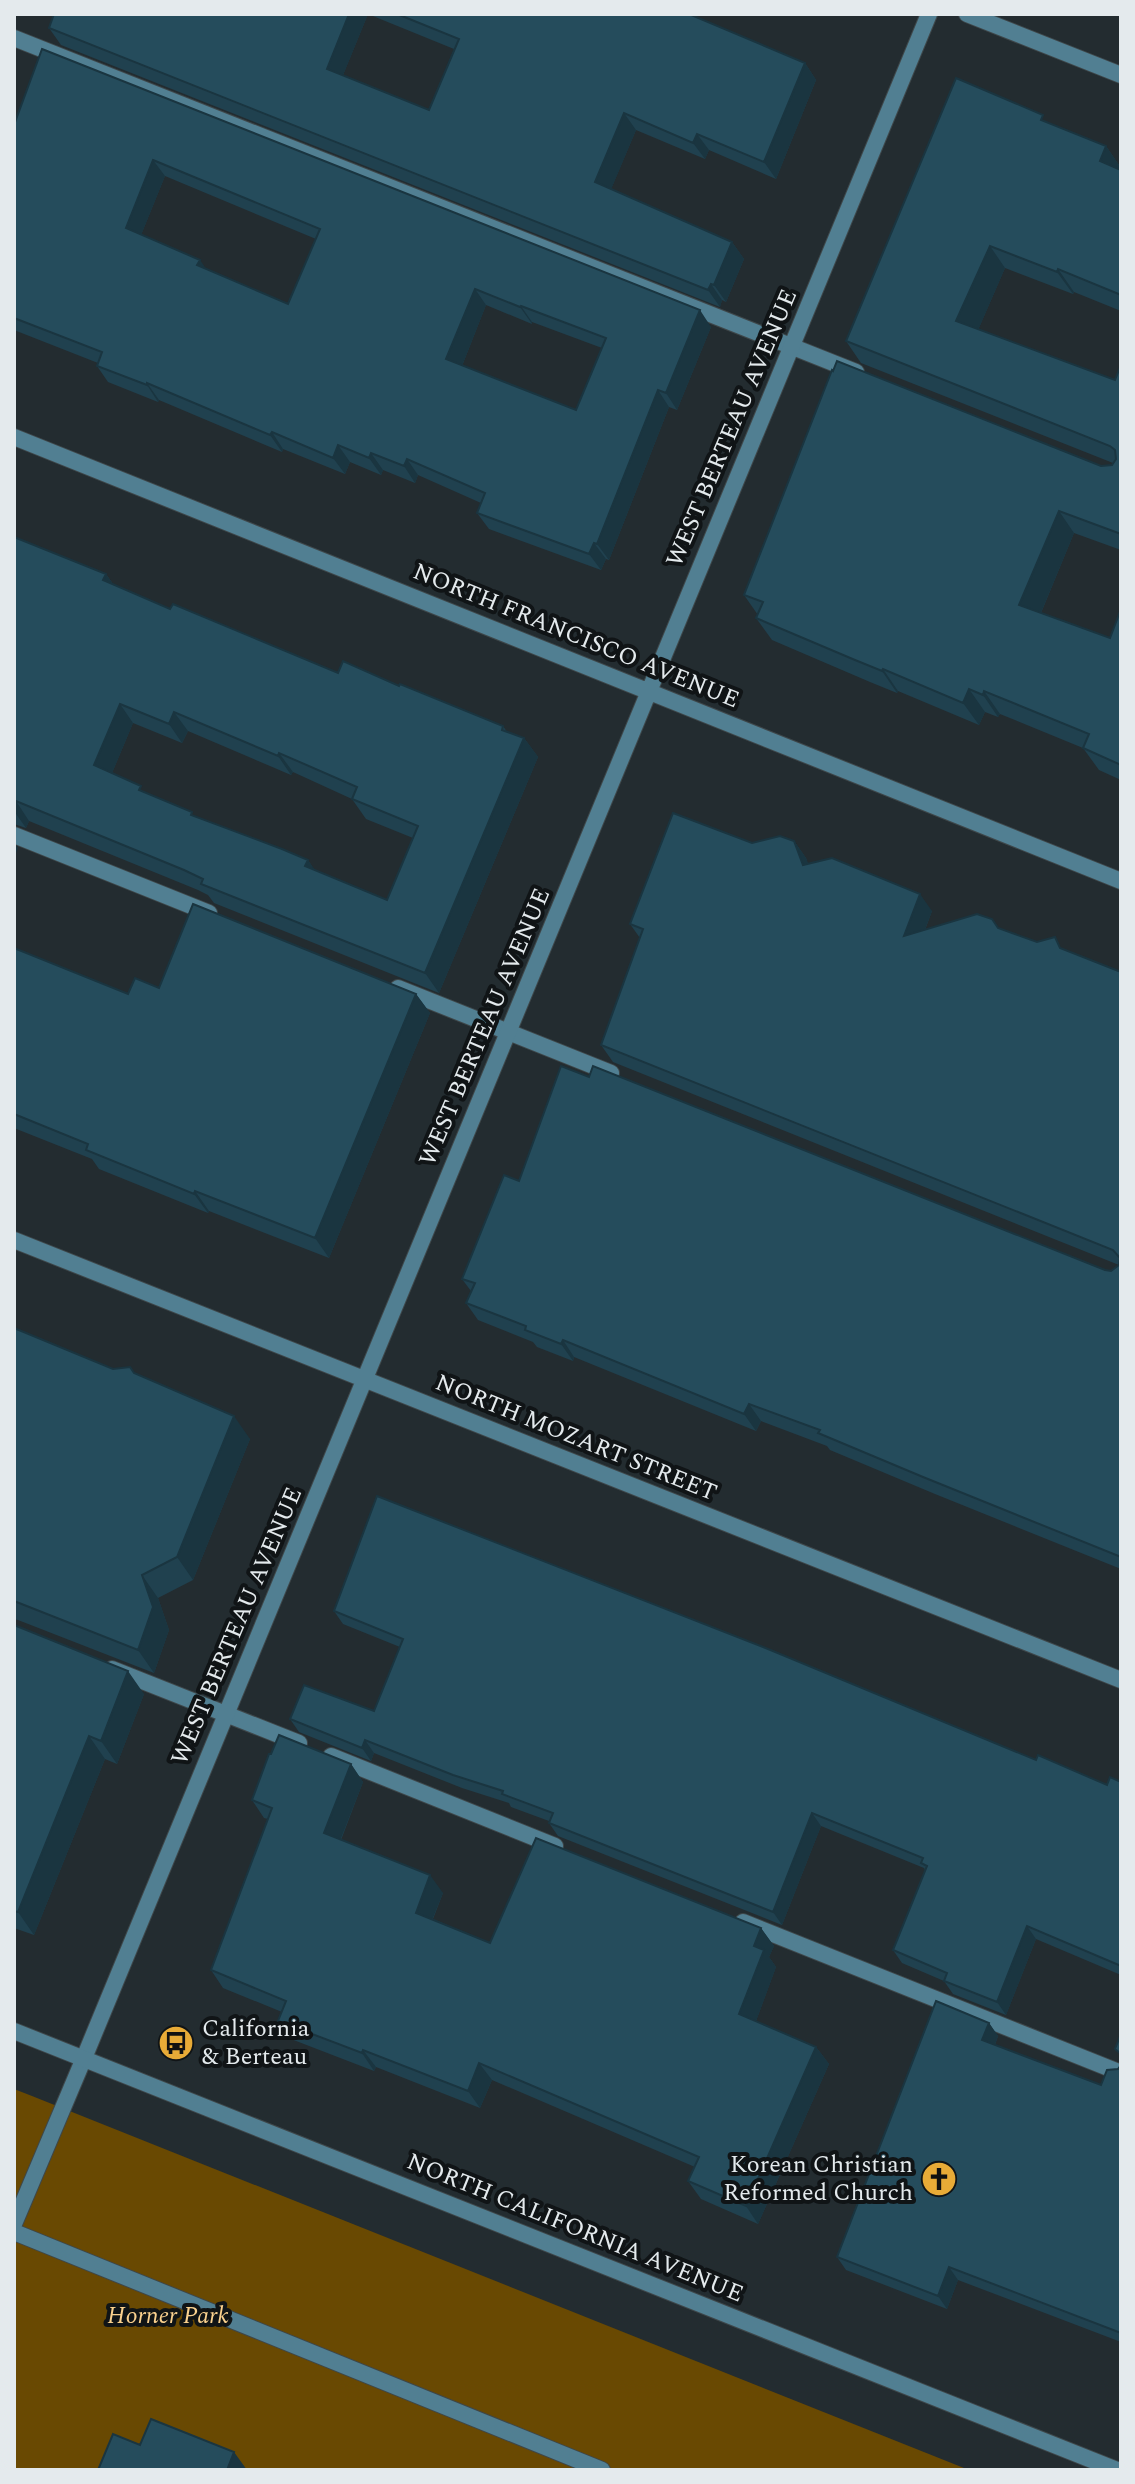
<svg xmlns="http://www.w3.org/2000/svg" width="1135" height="2484" font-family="Spectral,serif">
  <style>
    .green { fill: #694902 }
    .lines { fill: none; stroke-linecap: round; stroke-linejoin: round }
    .service-casing { stroke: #3e474a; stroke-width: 18 }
    .minor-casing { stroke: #3e474a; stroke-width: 18 }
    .tertiary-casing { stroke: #3e474a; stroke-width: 18 }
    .service { stroke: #517f92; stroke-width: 16 }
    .minor { stroke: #517f92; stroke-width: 16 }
    .tertiary { stroke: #517f92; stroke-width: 16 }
    .wall { fill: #20414f; fill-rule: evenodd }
    .shaded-wall { fill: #1a3540 }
    .building { fill: #254c5c; stroke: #1a3540; stroke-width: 2; fill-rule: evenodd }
    .labels { text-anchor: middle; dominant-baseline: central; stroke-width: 8; stroke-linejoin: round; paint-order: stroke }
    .street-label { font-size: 24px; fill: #e4eaed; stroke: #101416 }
    .poi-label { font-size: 24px; fill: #e4eaed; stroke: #101416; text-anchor: start }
    .park-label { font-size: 24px; font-style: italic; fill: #fad18e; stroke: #101416 }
  </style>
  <rect width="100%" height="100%" fill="#232c30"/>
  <path class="green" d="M14,2089L32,2096L969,2470H14Z"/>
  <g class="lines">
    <defs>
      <path id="service" d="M14,38L856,372
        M14,835L209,913
        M398,988L611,1073
        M112,1669L299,1743
        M331,1756L555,1846
        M743,1922L1121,2073
        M14,2224L84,2058
        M14,2232L602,2470"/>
      <path id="minor" d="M967,14L1121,75
        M14,437L1121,881
        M14,1240L1121,1680
        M84,2058L929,14"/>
      <path id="tertiary" d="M14,2031L1117,2470"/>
    </defs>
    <use href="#service" class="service-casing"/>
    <use href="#minor" class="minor-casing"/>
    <use href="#tertiary" class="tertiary-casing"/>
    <use href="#service" class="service"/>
    <use href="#minor" class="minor"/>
    <use href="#tertiary" class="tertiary"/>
  </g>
  <path class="wall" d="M54,14H368L343,75L429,110L454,49L368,14H689L805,63L816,80L776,179L709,150L705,159L636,130L611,189L732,242L744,259L726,302L722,300L720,307L61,45L49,28Z
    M42,49L711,327L677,410L669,407L609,560L606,559L601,570L489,529L477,513L481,503L418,475L415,483L383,470L381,475L350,462L345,474L283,449L282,452L159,400L158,402L108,382L97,366L98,363L14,330V125ZM165,176L316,239L288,304L206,269L141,235ZM486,305L532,324V322L602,348L576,410L462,366Z
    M1049,124L1106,146L1121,168V311L1074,292L1073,294L1005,268L978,330L1115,380L1121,365V550L1074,533L1041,613L1110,638L1121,609V780L1099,770L1083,748L1000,714L998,717L985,712L979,725L898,691L897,693L870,682L772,640L756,618L758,615L744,595L1101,466L1112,465L1113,463L861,363L846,341Z
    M14,537L106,574L113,584L170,609L338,673L399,686L503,726L507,732L524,738L538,757L439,993L214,903L208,895L198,890L29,821L26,828L14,824ZM133,723L182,743L188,731L291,775L293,772L352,799L366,819L413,838L387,900L315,871L308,860L195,816L145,793L112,773Z
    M794,841L806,858L808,864L932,911L925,930L998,928L1037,942L1064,950L1121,972V1569L935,1494L830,1450L827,1446L761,1421L756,1431L574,1357L573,1361L537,1347L533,1342L478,1320L466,1303L471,1291L462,1279L519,1181L1105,1270L1111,1271L1119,1265L613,1062L601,1045L640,938L630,924L752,843Z
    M14,948L128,994L159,988L416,994L430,1013L329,1258L209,1211L208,1213L99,1169L92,1159L14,1128Z
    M14,1328L113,1369L134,1373L250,1439L193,1580L158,1598L169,1630L154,1673L18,1620L14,1619Z
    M334,1611L1036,1760L1107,1785L1121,1782V1975L1036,1939L1006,2015L953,1994L944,1981L902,1963L893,1950L925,1870L924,1868L821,1826L782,1925L558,1836L549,1823V1821L511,1807L509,1803L462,1788L374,1753L371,1761L299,1732L290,1719L374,1711L400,1647L343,1624Z
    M14,1625L144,1694L117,1764L105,1759L34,1935L14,1928Z
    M351,1764L363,1782L341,1840L443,1893L433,1919L490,1943L761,1928L774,1946L769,1957L776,1967L756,2021L816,2047L829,2064L758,2224L701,2199L688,2181L695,2167L492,2080L480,2108L376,2067L374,2071L291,2039L278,2021L282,2012L223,1988L211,1970L268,1819L264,1818L252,1800Z
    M989,2023L998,2036L995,2045L1101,2085L1121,2065V2342L958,2280L947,2309L846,2270L837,2257Z"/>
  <path class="shaded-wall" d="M349,14H368L339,85L327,69Z
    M805,63L816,80L776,179L764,162Z
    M624,113L636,130L607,199L595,182Z
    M697,134L709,150L705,159L693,143Z
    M1106,146L1121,168V170L1100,161Z
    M153,160L165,176L137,245L126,228Z
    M732,242L744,259L726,302L714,285Z
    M990,246L1005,268L972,344L956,321Z
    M200,260L211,276L197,265Z
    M1058,269L1074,292L1073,294L1057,272Z
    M711,284L722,300L720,307L708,290Z
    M475,289L486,305L458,376L446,359Z
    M521,306L532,322V324L520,307Z
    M700,310L711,327L677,410L666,393Z
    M147,383L159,400L158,402L147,385Z
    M658,390L669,407L609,560L597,544Z
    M272,432L283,449L282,452L270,435Z
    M338,445L350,462L345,474L333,458Z
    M371,453L383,470L381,475L369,458Z
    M407,459L418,475L415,483L404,466Z
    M1059,511L1074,533L1035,627L1019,605Z
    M594,543L606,559L601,570L589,554Z
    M106,574L119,593L103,580Z
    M883,669L898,691L897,693L882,671Z
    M969,689L985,712L979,725L963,703Z
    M984,691L1000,714L998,717L983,695Z
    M120,704L133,723L107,785L94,765Z
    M174,712L188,731L182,743L169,724Z
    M524,738L538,757L439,993L425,973Z
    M279,753L293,772L291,775L278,756Z
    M16,801L29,821L26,828L14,811Z
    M794,841L806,858L815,882L803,865Z
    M14,843L18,848L14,858Z
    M308,860L321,879L305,866Z
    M920,894L932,911L916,953L904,936Z
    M416,994L430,1013L329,1258L315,1238Z
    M195,1191L209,1211L208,1213L194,1194Z
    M563,1340L574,1357L573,1361L561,1344Z
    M749,1404L761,1421L756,1431L744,1414Z
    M234,1416L250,1439L193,1580L177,1557Z
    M142,1575L158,1598L169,1630L154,1673L138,1650Z
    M128,1671L144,1694L117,1764L101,1741Z
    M89,1736L105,1759L34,1935L18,1912Z
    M365,1740L374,1753L371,1761L362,1748Z
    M351,1764L363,1782L336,1851L324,1833Z
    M812,1813L821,1826L782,1925L773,1912Z
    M430,1875L443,1893L428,1930L416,1913Z
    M1027,1926L1036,1939L1006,2015L997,2002Z
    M761,1928L774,1946L769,1957L776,1967L752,2032L739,2014L754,1946Z
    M989,2023L998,2036L992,2053L982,2040Z
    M816,2047L829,2064L758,2224L746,2206Z
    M363,2050L376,2067L374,2071L362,2053Z
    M479,2063L492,2080L480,2108L468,2091Z
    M949,2267L958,2280L947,2309L938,2296Z
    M234,2452L247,2470H227Z"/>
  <path class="building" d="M54,14H349L327,69L429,110L459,39L397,14H689L805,63L764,162L697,134L693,143L624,113L595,182L732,242L714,285L711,284L708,290L49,28Z
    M42,49L700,310L666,393L658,390L597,544L594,543L589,554L477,513L485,493L407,459L404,466L371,453L369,458L338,445L333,458L272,432L270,435L147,383V385L97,366L102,352L14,318V125ZM153,160L320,229L288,304L197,265L200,260L126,228ZM475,289L520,307L521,306L606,338L576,410L446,359Z
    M956,78L1043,115L1041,120L1106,146L1100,161L1121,170V295L1058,269L1057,272L990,246L956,321L1115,380L1121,365V534L1059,511L1019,605L1110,638L1121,609V765L1083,748L1089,734L984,691L983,695L969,689L963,703L883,669L882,671L855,660L756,618L763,602L744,595L832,370L833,371L837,361L1101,466L1112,465L1116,459L1115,450L1110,446L846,341Z
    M14,537L106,574L103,580L170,609L173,604L338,673L343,661L399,686L400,684L503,726L502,730L524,738L425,973L201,884L203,879L184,870L16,801L14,805ZM120,704L169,724L174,712L278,756L279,753L357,787L352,799L418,826L387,900L305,866L308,860L282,849L191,815L192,812L139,790L141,786L94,765Z
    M673,813L752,843L780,836L794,841L803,865L832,858L920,894L904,936L977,914L992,919L998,928L1037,942L1055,937L1060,948L1121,972V1557L923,1477L818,1433L820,1430L749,1404L744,1414L563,1340L561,1344L525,1330L526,1326L466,1303L475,1283L462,1279L504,1175L519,1181L561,1066L589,1077L593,1066L1105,1270L1111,1271L1119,1265L1120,1258L1113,1250L601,1045L643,929L630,924Z
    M193,904L416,994L315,1238L195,1191L194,1194L86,1150L88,1144L14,1114V948L128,994L135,978L159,988Z
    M14,1328L113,1369L130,1367L134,1373L234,1416L177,1557L142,1575L153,1607L138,1650L14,1601Z
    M377,1496L768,1649L1036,1760L1038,1755L1107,1785L1110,1777L1121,1782V1966L1027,1926L997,2002L944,1981L947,1973L893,1950L927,1866L921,1863L923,1858L812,1813L773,1912L549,1823L553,1813L502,1794L503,1791L453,1775L365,1740L362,1748L290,1719L304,1685L374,1711L403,1639L334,1611Z
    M14,1625L128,1671L101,1741L89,1736L18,1912L14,1911Z
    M279,1735L351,1764L324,1833L430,1875L416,1913L490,1943L536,1838L761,1928L754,1946L764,1950L739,2014L816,2047L746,2206L688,2181L699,2157L479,2063L468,2091L363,2050L362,2053L278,2021L286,2001L211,1970L272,1808L252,1800L269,1754H271Z
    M936,2001L989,2023L982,2040L1101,2085L1107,2070L1118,2069L1121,2065V2333L949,2267L938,2296L837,2257Z
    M1121,2034V2054L1115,2049Z
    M151,2419L234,2452L227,2470H98L113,2434L140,2445Z"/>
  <defs>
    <symbol id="bus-disc" viewBox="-11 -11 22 22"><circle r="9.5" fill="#e8ab37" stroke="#101416"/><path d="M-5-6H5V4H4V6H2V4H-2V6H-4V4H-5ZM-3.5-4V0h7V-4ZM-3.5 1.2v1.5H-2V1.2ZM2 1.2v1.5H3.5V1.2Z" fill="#111"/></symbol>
    <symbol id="church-disc" viewBox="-11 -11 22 22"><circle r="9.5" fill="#e8ab37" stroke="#101416"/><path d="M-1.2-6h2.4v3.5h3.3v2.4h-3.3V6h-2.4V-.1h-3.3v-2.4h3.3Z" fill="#111"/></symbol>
  </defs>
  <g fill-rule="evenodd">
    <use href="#bus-disc" x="156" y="2023" width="40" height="40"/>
    <use href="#church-disc" x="919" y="2159" width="40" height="40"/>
  </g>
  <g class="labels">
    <g class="street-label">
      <text transform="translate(732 428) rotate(-67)">WEST BERTEAU AVENUE</text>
      <text transform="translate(576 636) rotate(22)">NORTH FRANCISCO AVENUE</text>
      <text transform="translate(485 1027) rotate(-67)">WEST BERTEAU AVENUE</text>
      <text transform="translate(576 1438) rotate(22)">NORTH MOZART STREET</text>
      <text transform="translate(237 1626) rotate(-67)">WEST BERTEAU AVENUE</text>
      <text transform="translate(575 2228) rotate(22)">NORTH CALIFORNIA AVENUE</text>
    </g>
    <g class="poi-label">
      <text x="202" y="2029">California<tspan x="202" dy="28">&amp; Berteau</tspan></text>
      <text x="913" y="2165" text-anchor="end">Korean Christian<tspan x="913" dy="28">Reformed Church</tspan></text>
    </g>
    <g class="park-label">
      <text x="168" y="2316">Horner Park</text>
    </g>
  </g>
  <rect width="1135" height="2484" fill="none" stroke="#e4eaed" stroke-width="32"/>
</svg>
